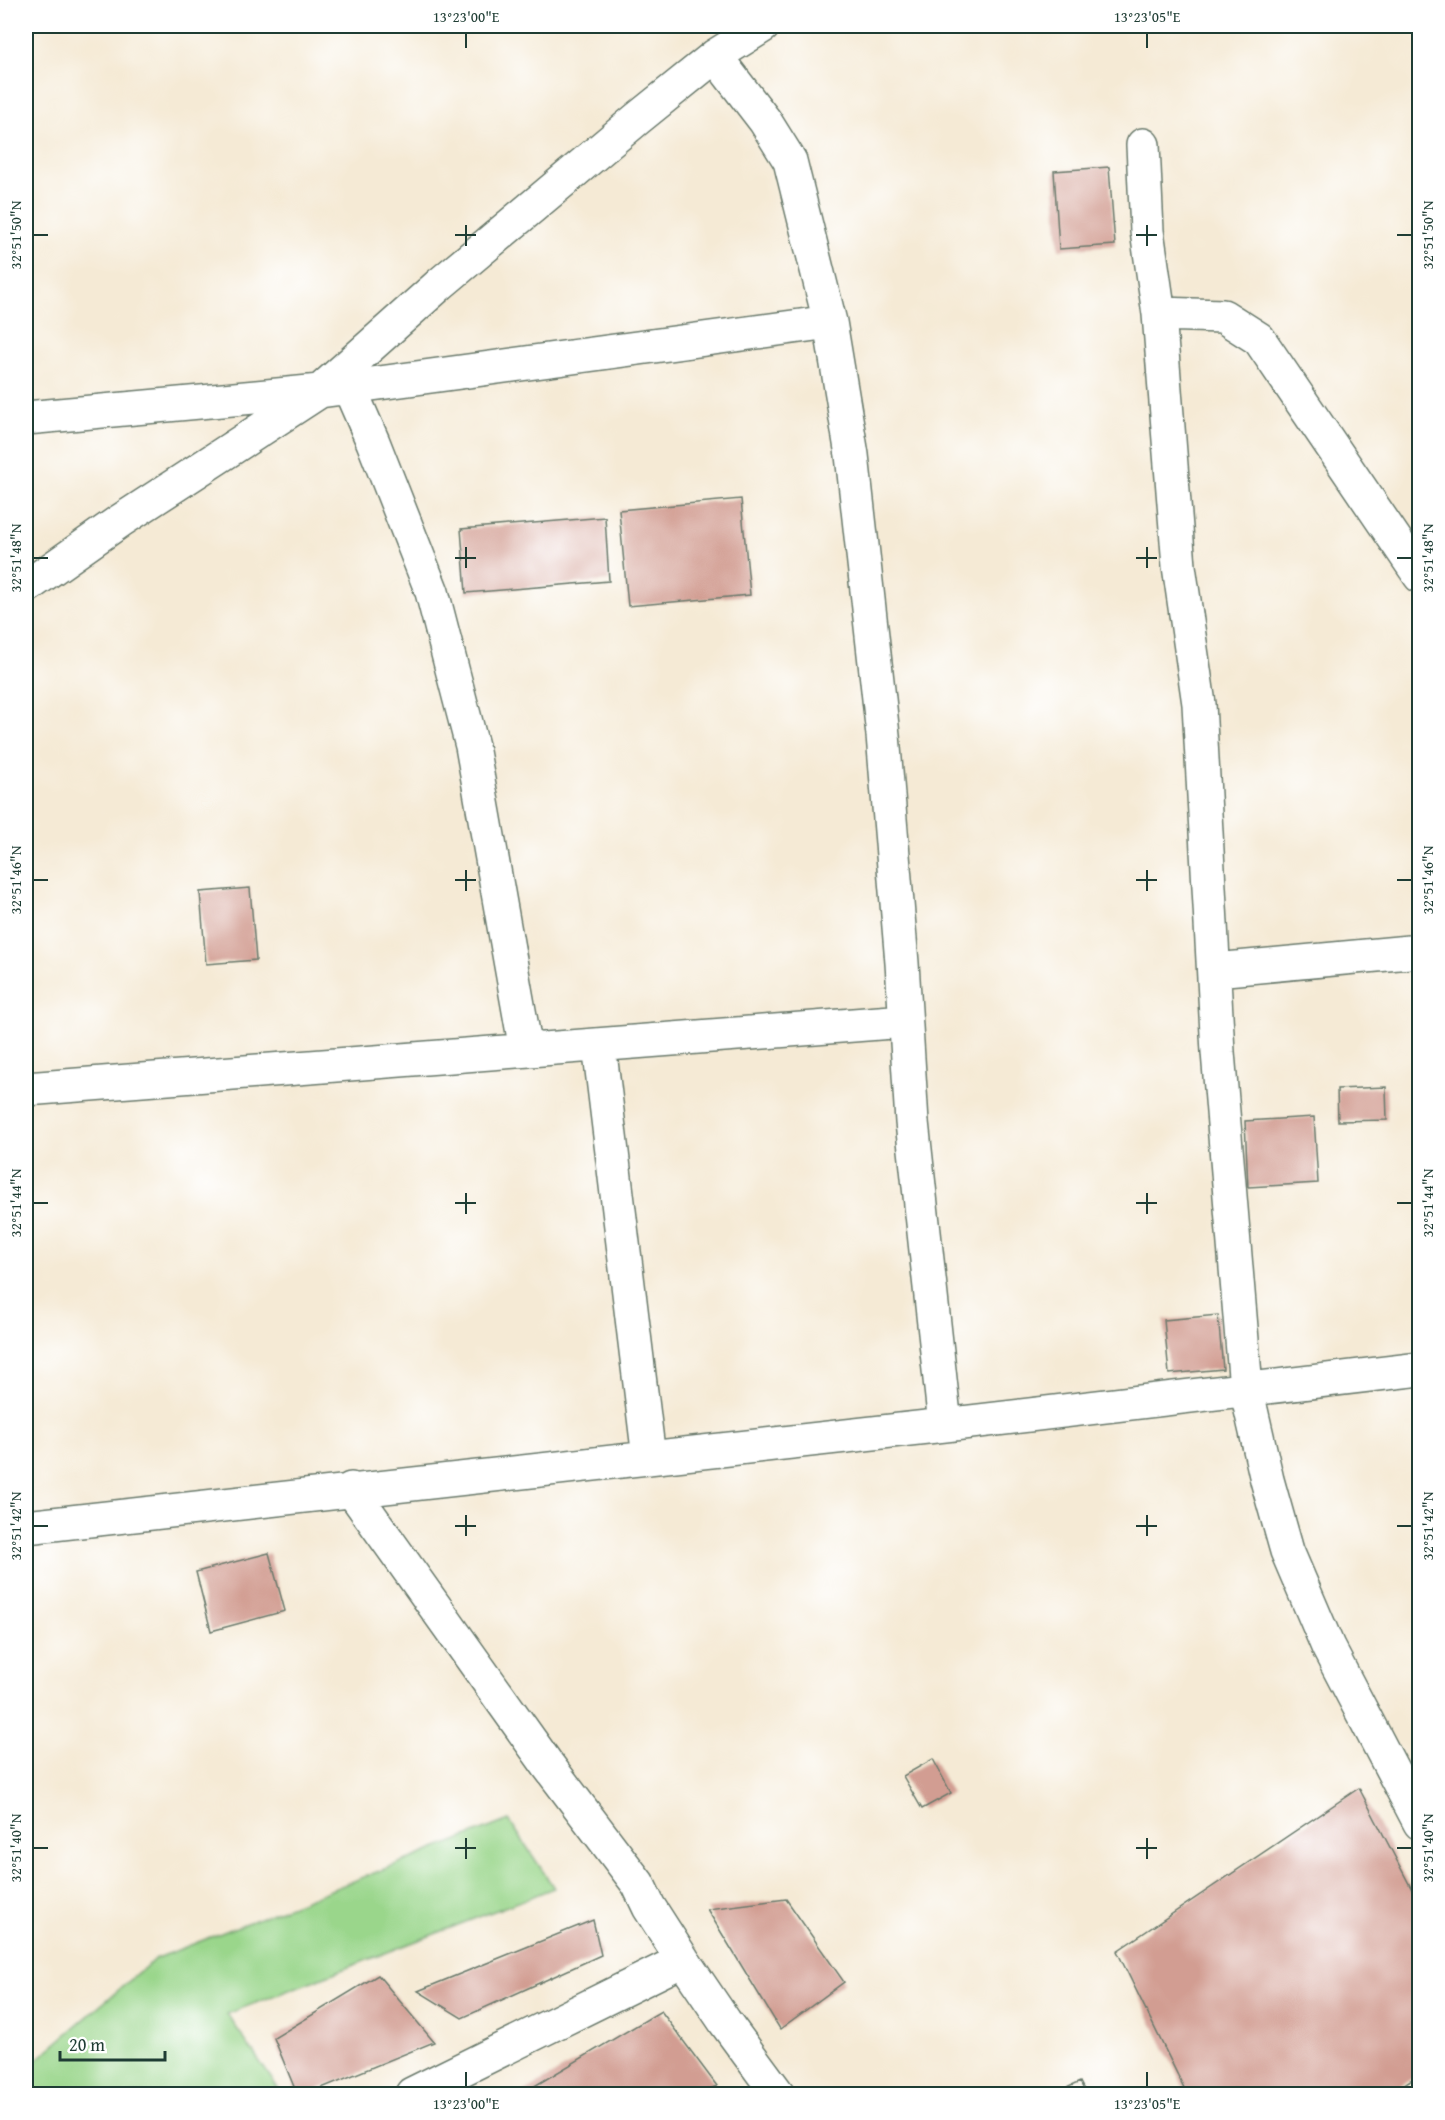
<svg xmlns="http://www.w3.org/2000/svg" width="1445" height="2120" font-family="'Gentium Book Plus',serif">
  <style>
    .green { fill: #9ad68b; stroke: #5c8a60; stroke-width: 1.5 }
    .building { fill: #d29d92 }
    .lines { fill: none; stroke-linecap: round; stroke-linejoin: round }
    .minor-casing { stroke: #6a7a6c; stroke-width: 36 }
    .minor { stroke: #fff; stroke-width: 33 }
    .ticks { fill: none; stroke: #1f3d34; stroke-width: 2 }
    .neatline { fill: none; stroke: #1f3d34; stroke-width: 2 }
    .ticks-label { font-size: 15px; text-anchor: middle; fill: #1f3d34 }
  </style>
  <rect width="100%" height="100%" fill="#fff"/>
  <filter id="ink" filterUnits="userSpaceOnUse"><feTurbulence type="fractalNoise" baseFrequency=".0167" numOctaves="2"/><feDisplacementMap in="SourceGraphic" scale="12" xChannelSelector="R" yChannelSelector="G"/><feConvolveMatrix kernelMatrix="1 2 1 2 8 2 1 2 1" color-interpolation-filters="sRGB"/></filter>
  <filter id="wash" filterUnits="userSpaceOnUse"><feTurbulence type="fractalNoise" baseFrequency=".008" numOctaves="4" result="noise"/><feDisplacementMap in="SourceGraphic" scale="24" xChannelSelector="R" yChannelSelector="G"/><feGaussianBlur stdDeviation="1.35" result="paint"/><feColorMatrix in="noise" values="0 0 0 0 0 0 0 0 0 0 0 0 0 0 0 0 0 1.4 0 .05"/><feComposite in="paint" operator="in"/></filter>
  <g filter="url(#wash)">
    <rect width="100%" height="100%" fill="#f5ead5"/>
    <path class="green" d="M509,1820L554,1888L227,2014L282,2094H26V2069L155,1959Z"/>
    <g id="blocks">
      <path class="building" d="M1109,167L1115,245L1059,249L1054,171Z
        M741,499L750,595L628,606L619,510Z
        M605,517L609,581L466,593L461,529Z
        M250,888L256,960L206,964L200,892Z
        M1386,1087L1387,1120L1338,1121L1337,1089Z
        M1314,1117L1318,1183L1248,1187L1245,1121Z
        M1218,1315L1223,1369L1169,1374L1164,1320Z
        M269,1553L285,1611L211,1631L196,1572Z
        M933,1759L951,1793L922,1809L903,1776Z
        M1359,1788L1420,1905V2074L1389,2094H1187L1117,1951Z
        M786,1899L844,1982L780,2029L707,1909Z
        M593,1920L601,1955L462,2018L418,1991Z
        M378,1975L434,2042L307,2094H297L274,2038Z
        M661,2011L717,2086L698,2094H521Z
        M1080,2082L1086,2094H1053Z"/>
    </g>
  </g>
  <g filter="url(#ink)">
    <use href="#blocks" fill-opacity="0" stroke="#6a7a6c" stroke-width="1.5"/>
    <g class="lines">
      <defs>
        <path id="minor" d="M715,56L765,121L790,161L830,322L852,455L883,735L902,963L912,1122L945,1425
          M1143,145L1147,231L1159,314L1179,566L1199,704L1218,1052L1246,1388L1267,1480L1287,1551L1328,1647L1420,1823
          M1159,314L1223,316L1259,339L1420,576
          M349,387L373,442L432,592L472,746L526,1050
          M26,418L320,391L830,322
          M26,587L120,521L320,391L440,284L637,119L715,56L763,26
          M1215,970L1420,951
          M599,1045L649,1458
          M26,1089L905,1021
          M351,1489L547,1764L638,1884L649,1907L683,1960L725,2022L778,2094
          M26,1527L945,1425L1420,1369
          M412,2094L683,1960"/>
      </defs>
      <use href="#minor" class="minor-casing"/>
      <use href="#minor" class="minor"/>
    </g>
  </g>
  <path class="ticks" d="M466,33V48M1147,33V48M466,225V246M1147,225V246M33,235H48M455,235H476M1136,235H1157M1397,235H1412M466,547V568M1147,547V568M33,558H48M455,558H476M1136,558H1157M1397,558H1412M466,870V891M1147,870V891M33,880H48M455,880H476M1136,880H1157M1397,880H1412M466,1193V1214M1147,1193V1214M33,1203H48M455,1203H476M1136,1203H1157M1397,1203H1412M466,1515V1536M1147,1515V1536M33,1526H48M455,1526H476M1136,1526H1157M1397,1526H1412M466,1838V1859M1147,1838V1859M33,1848H48M455,1848H476M1136,1848H1157M1397,1848H1412M466,2072V2087M1147,2072V2087"/>
  <rect width="1445" height="2120" fill="none" stroke="#fff" stroke-width="66"/>
  <path d="M60 2051v9h105v-9" fill="none" stroke="#1f3d34" stroke-width="3"/>
  <text x="69" y="2051" font-size="18" fill="#1f3d34" stroke="#ffffff" stroke-width="4.5" paint-order="stroke">20 m</text>
  <rect x="33" y="33" width="1379" height="2054" class="neatline"/>
  <g class="ticks-label">
    <text x="466" y="22">13°23'00"E</text>
    <text x="1147" y="22">13°23'05"E</text>
    <text transform="translate(16 235) rotate(-90)" y="5">32°51'50"N</text>
    <text transform="translate(1428 235) rotate(-90)" y="5">32°51'50"N</text>
    <text transform="translate(16 558) rotate(-90)" y="5">32°51'48"N</text>
    <text transform="translate(1428 558) rotate(-90)" y="5">32°51'48"N</text>
    <text transform="translate(16 880) rotate(-90)" y="5">32°51'46"N</text>
    <text transform="translate(1428 880) rotate(-90)" y="5">32°51'46"N</text>
    <text transform="translate(16 1203) rotate(-90)" y="5">32°51'44"N</text>
    <text transform="translate(1428 1203) rotate(-90)" y="5">32°51'44"N</text>
    <text transform="translate(16 1526) rotate(-90)" y="5">32°51'42"N</text>
    <text transform="translate(1428 1526) rotate(-90)" y="5">32°51'42"N</text>
    <text transform="translate(16 1848) rotate(-90)" y="5">32°51'40"N</text>
    <text transform="translate(1428 1848) rotate(-90)" y="5">32°51'40"N</text>
    <text x="466" y="2109">13°23'00"E</text>
    <text x="1147" y="2109">13°23'05"E</text>
  </g>
</svg>
